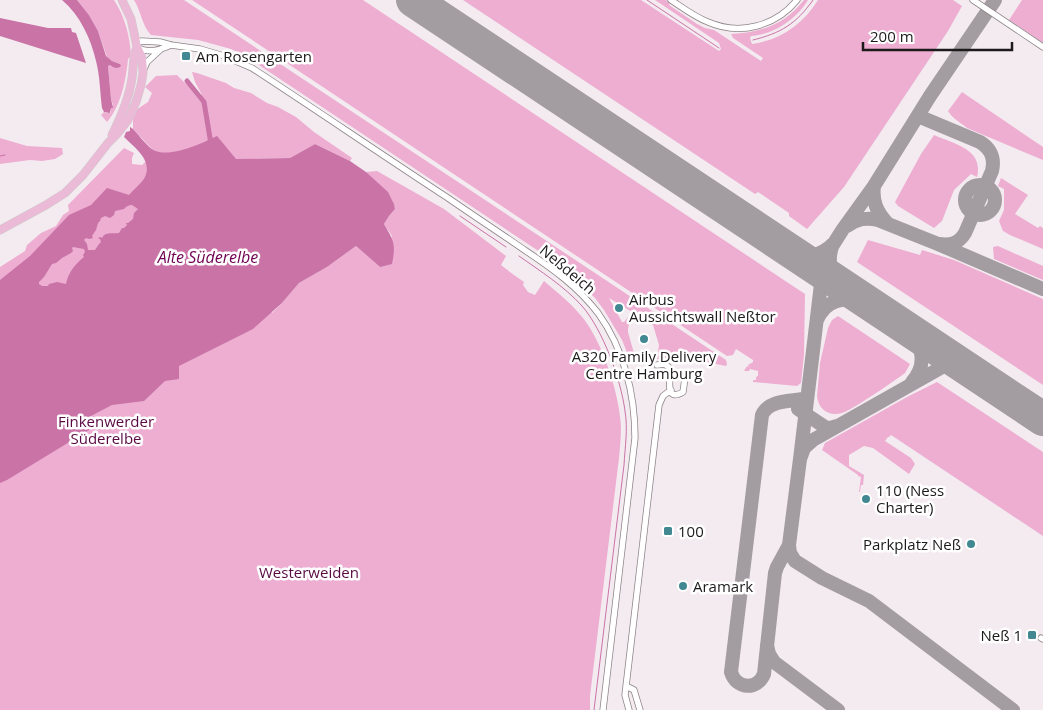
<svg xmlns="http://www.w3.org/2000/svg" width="1043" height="710" font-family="'Open Sans',sans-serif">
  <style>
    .green { fill: #edaed2 }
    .water { fill: #c973a7; fill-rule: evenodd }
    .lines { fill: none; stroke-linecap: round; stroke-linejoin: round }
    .stream { stroke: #c973a7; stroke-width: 1 }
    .canal { stroke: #c973a7; stroke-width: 5 }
    .taxiway { stroke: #a39ca0; stroke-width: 14 }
    .runway { stroke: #a39ca0; stroke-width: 34 }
    .minor-casing { stroke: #8c8488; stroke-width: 7 }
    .major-casing { stroke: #cdcdcd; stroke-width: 9 }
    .minor { stroke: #fff; stroke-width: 5.5 }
    .major { stroke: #ebbad7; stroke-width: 8 }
    .poi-dot { fill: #418892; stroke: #fff; stroke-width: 2 }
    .labels { text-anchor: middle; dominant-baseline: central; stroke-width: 5; stroke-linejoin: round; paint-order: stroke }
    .poi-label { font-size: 15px; fill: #1d1a1b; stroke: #fff; text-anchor: start }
    .street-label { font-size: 15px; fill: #1d1a1b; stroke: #fff }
    .park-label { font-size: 15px; fill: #5a0a42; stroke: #fff }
    .water-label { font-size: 16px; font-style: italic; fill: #6f0051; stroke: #fff }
  </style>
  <rect width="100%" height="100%" fill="#f4ebf0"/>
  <path class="green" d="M77,0H114C125,17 130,36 131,56L128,59C126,80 121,106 107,122L101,115L104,112L107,113L108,112L111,113V107L113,105L111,99L108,66L110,65L118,68L120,64L112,61L107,57L98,31L89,15Z
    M134,0H184L726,360L727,364L726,366L691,359V362L667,358L661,361V359H657L659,345L653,325L641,320L642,318L609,298L622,322H624L631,314L639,318H635C629,322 628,326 628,332L637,364L630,360L622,340L604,310L595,298L567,272L540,252L244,55L231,49L198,40L151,35C142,26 141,11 134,0Z
    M192,0H363L805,294L804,355L801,383L797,386L753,382V380H756V377L758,376V371L750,369L749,371H744L747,366L749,367L748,365L753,362V360L736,349L733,355L727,356Z
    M463,0H641L716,49L719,51L721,49L719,43L655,0H666L670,3L669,5L697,24L705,28L714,30L761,61L763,58L733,38L731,34C762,32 784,25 804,0H808C797,19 773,35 751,36L750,38L752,44C781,40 803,24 818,0H953L962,6L948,31L844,187L807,229L789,216V213L758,192L755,194Z
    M1022,0H1043V43L1009,20Z
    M192,72L197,73L226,83L234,88L251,93L267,103L278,107L296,117L314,132L352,158L350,161L315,144L290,158L242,159L272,313L282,303L299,283L327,267L356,246L380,267L392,236L384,224L389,216L395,209C392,192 377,185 366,172L377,171L444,209L506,256L501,265L514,275L524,282L523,285L528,292L535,295L544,281C558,293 572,304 583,318C603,343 620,396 621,427C621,437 620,448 619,458L590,696V710H0V267L25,251L27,245L41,233L56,226L63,215L69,211L68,205L124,148L134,153L132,158V164L142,165L156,152L149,146L133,129V115L136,110L148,102L152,93L145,87L156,76L177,75L189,87L199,100L202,95L195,82Z
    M962,92L1043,147V160L967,128C961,123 952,118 948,111Z
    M934,135C954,144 984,149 977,177L971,174L954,190L942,221L934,228L898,206L895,202L921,154Z
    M0,138L27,146L62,148L63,154L55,159L42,161L30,160L0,164Z
    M1001,178L1028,195L1015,214L1038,228L1040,226L1043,228V249L1010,235L1003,231L999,221L1004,210V189L998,186Z
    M868,240L920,255L922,250L954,260L1043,299V385L857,262Z
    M998,246L1043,266V280L994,259L993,247Z
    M838,316L910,364L905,373L901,376C887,386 873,395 859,404C853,407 848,411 842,413C829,417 818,409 817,396L820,363L828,328L832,320Z
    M937,382L1043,452V536L891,435L889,437H888L885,441L911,458L915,464L909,474L873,448L864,446L849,455V466L864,475L863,485H861L860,492H859L861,477L858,476V475L822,450L825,443L907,397Z"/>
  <path class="water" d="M62,0H77L89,15L98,31L106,56L112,61L120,64L121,66C117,70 113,67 110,65L108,66L111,99L113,108H111L110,113L104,112L102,108C100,92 100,76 96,61C91,39 80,15 62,0Z
    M0,18L48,28H71L72,32L76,33L86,63L0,36Z
    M130,127L133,129C139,135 145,144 152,149C167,160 203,143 217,136L236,159L290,158L315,144L350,161L366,172L388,192L394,204L395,209L389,216L384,224C394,241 396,244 392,264L380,267L356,246L327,267L299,283L282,303L253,329L179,366V379L165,381L144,401L112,405L89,417V430L7,480L0,483V280L30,256L69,215L91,205L107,188L129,195C134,189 142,183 145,177C153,160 134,147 124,137L126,132L130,131ZM130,205H132L138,209L134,213L133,219L128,223H126L127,225L124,228H122L119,233C113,234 105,231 102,238L100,237L98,238L100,239L101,242L99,244L95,250H88L87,244L84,240L86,238L89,239L93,238L92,236L96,230L98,223L100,221L101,218L105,216L110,218L114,215L115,211L124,209L126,207ZM73,247L84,249L85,252L83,255L84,257C75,264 68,273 66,284L57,282L49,284L48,286H42L39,284V282L44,277L52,264L56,263L62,258L71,253L73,251L72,248Z"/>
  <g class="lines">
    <path class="stream" d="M647,0L719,48
      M753,40C781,33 796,24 813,0
      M0,156L5,155
      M460,216L506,247
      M519,256C540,271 564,286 582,306C603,330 621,380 625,411C628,429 625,447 624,465L594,710"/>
    <path class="canal" d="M187,81L204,102L211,144"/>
    <path class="taxiway" d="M918,116L980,142C991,149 995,158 992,171L965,233C959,243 951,246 939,244
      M965 200a15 15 0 1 1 30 0a15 15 0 1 1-30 0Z
      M874,186C872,202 877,212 887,223
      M847,226C857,219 866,217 878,220L938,244L1043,289
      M793,253C807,259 822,255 833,244C827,259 829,272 840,284
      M817,320C826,299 843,298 863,300
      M964,367L955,365L944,366L813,440L804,448L800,459L824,259L843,229L874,186L930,96L995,0
      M912,382C926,366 923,352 914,334
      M798,409L825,427L830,428L837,426
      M800,459L789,545L777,567L775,573L764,674C757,691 736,689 731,672L762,415C769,399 792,402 807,398
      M789,545L790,553L795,561L822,578L869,601L1013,710
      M767,645L769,654L774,662L838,710"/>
    <path class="runway" d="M413,0L1043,419"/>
    <defs>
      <path id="minor" d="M671,0C683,8 695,17 708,22C740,36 776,26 797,0
        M973,0L1043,47
        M137,42L142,41L160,42L171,45L200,49L224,56L252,68C318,111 382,155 448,198C474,216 500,233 526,251C553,269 578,287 598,313C624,349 635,394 635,438L603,710
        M137,47C148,54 160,50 171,45
        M144,69L147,62L160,50
        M657,365L664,364C667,366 669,366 670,370C671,378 664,403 683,392L685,378
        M1041,638L1043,639
        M626,686L634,690L640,710
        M629,710L625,695L659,405L663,396L671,390"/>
      <path id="major" d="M112,135C121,117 129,99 132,78C134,67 132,58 137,47
        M0,230L46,205L65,193L83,175L108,143L117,134L128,120L136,102L141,85L143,73L142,58L137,47L131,19L122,0"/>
    </defs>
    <use href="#minor" class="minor-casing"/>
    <use href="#major" class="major-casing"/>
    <use href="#minor" class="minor"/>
    <use href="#major" class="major"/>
  </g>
  <g class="poi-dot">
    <rect x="181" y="51" width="10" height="10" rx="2.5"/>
    <circle cx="619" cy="308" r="5"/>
    <circle cx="644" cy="339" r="5"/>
    <circle cx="866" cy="499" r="5"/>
    <rect x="663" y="526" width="10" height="10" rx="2.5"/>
    <circle cx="971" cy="544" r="5"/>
    <circle cx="683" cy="586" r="5"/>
    <rect x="1027" y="630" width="10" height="10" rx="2.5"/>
  </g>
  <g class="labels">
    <g class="poi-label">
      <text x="196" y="56">Am Rosengarten</text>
      <text x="629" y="299">Airbus<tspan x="629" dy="17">Aussichtswall Neßtor</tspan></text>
      <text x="644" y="356" text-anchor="middle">A320 Family Delivery<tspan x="644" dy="17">Centre Hamburg</tspan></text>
      <text x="876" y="490">110 (Ness<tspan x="876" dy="17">Charter)</tspan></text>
      <text x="678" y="531">100</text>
      <text x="961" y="544" text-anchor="end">Parkplatz Neß</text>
      <text x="693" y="586">Aramark</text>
      <text x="1022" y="635" text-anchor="end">Neß 1</text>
    </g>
    <g class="street-label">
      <text transform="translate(568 269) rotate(40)">Neßdeich</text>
    </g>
    <g class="park-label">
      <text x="106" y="421">Finkenwerder<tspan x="106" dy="17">Süderelbe</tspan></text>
      <text x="309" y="572">Westerweiden</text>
    </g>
    <g class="water-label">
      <text x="208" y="257">Alte Süderelbe</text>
    </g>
  </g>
  <path d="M863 42v8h149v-8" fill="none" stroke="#1d1a1b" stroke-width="2.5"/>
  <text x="870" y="42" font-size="15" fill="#1d1a1b" stroke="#ffffff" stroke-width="4" paint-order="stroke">200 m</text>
</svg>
